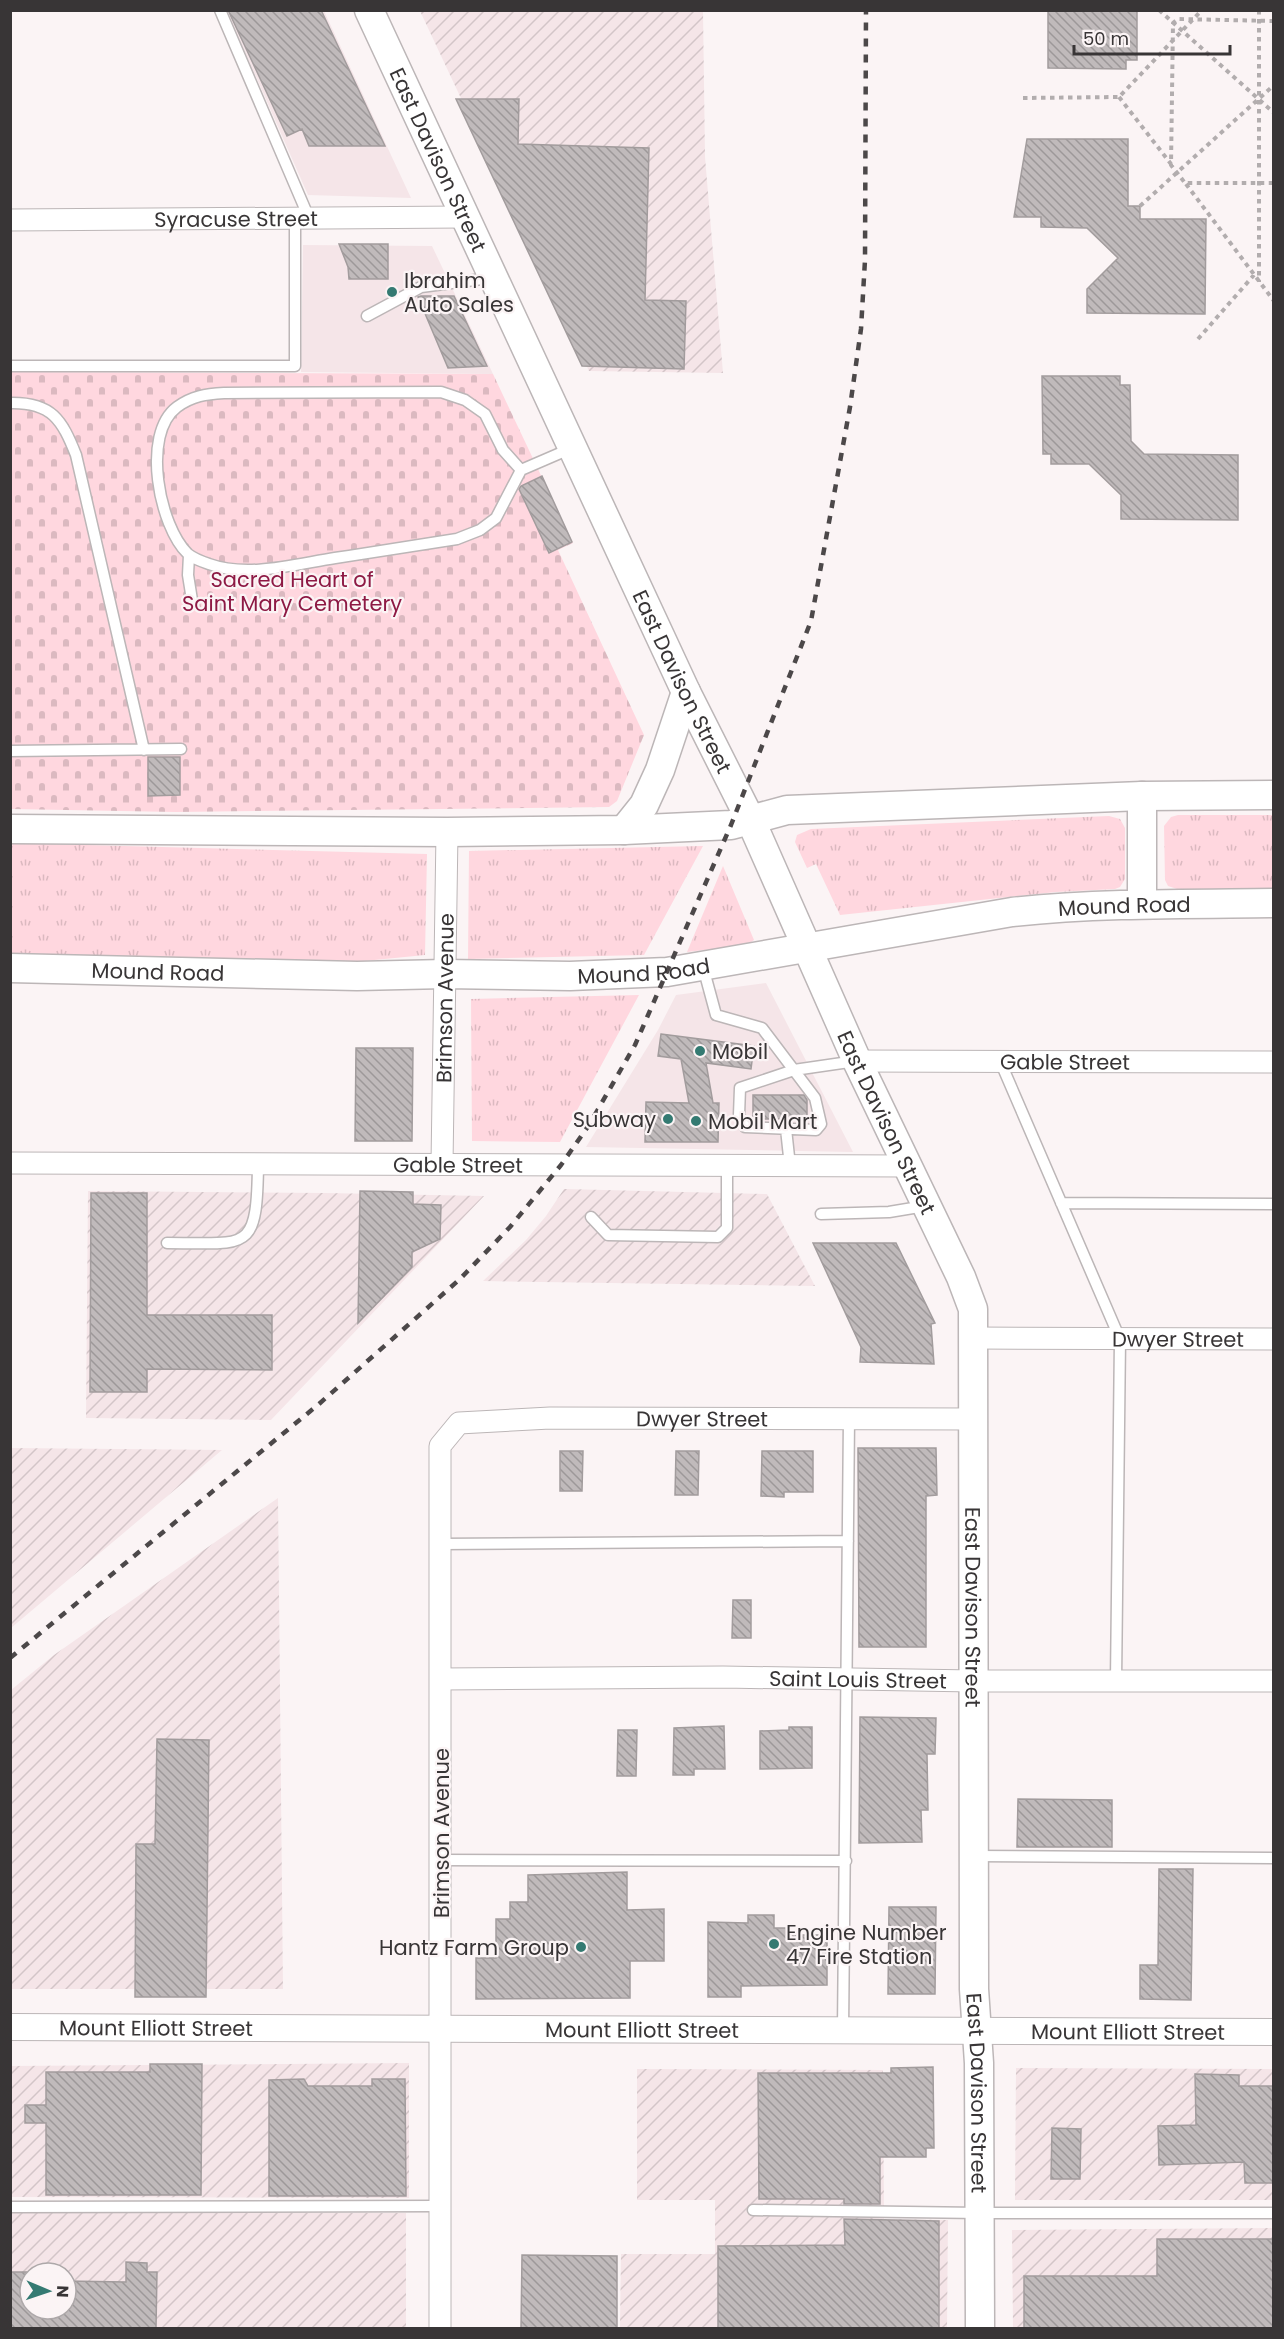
<svg xmlns="http://www.w3.org/2000/svg" width="1284" height="2339" font-family="Poppins,sans-serif">
  <style>
    .built { fill: #f5e5e8 }
    .industrial { fill: url(#industrial-furrows); fill-rule: evenodd }
    .grass { fill: url(#grass-tufts) }
    .cemetery { fill: url(#cemetery-stones) }
    .building { fill: url(#building-back-hatch); stroke: #a29c9d; stroke-width: 1.5 }
    .lines { fill: none; stroke-linecap: round; stroke-linejoin: round }
    .service-casing { stroke: #bcb6b7; stroke-width: 13 }
    .minor-casing { stroke: #bcb6b7; stroke-width: 23 }
    .tertiary-casing { stroke: #bcb6b7; stroke-width: 28 }
    .secondary-casing { stroke: #bcb6b7; stroke-width: 31 }
    .path { stroke: #b2adae; stroke-width: 4; stroke-dasharray: 4.5 4.5; stroke-linecap: butt }
    .service { stroke: #fff; stroke-width: 10 }
    .minor { stroke: #fff; stroke-width: 21 }
    .tertiary { stroke: #fff; stroke-width: 26 }
    .secondary { stroke: #fff; stroke-width: 28 }
    .rail { stroke: #4c4849; stroke-width: 4.5; stroke-dasharray: 8 8; stroke-linecap: butt }
    .poi-dot { fill: #347a72; stroke: #fbf4f5; stroke-width: 2 }
    .labels { text-anchor: middle; dominant-baseline: central; stroke-width: 4.5; stroke-linejoin: round; paint-order: stroke }
    .street-label { font-size: 21px; fill: #383536; stroke: #fbf4f5 }
    .poi-label { font-size: 21px; fill: #383536; stroke: #fbf4f5; text-anchor: start }
    .park-label { font-size: 21px; fill: #8d1944; stroke: #fbf4f5 }
  </style>
  <defs>
    <pattern id="industrial-furrows" width="10" height="10" patternUnits="userSpaceOnUse" patternTransform="scale(1.5)"><rect width="10" height="10" fill="#f5e5e8"/><path d="M-1 1l2-2M0 10L10 0M9 11l2-2" fill="none" stroke="#d3c5c8"/></pattern>
    <pattern id="grass-tufts" width="24" height="20" patternUnits="userSpaceOnUse" patternTransform="scale(1.5)"><rect width="24" height="20" fill="#ffd7df"/><path d="M3 7l-1-3M5 7V3M7 7l1-3M15 17l-1-3M17 17v-4M19 17l1-3" fill="none" stroke="#dbb9c0"/></pattern>
    <pattern id="cemetery-stones" width="16" height="16" patternUnits="userSpaceOnUse" patternTransform="scale(1.5)"><rect width="16" height="16" fill="#ffd7df"/><path d="M2 7V4a2 2 0 0 1 4 0v3zM10 15v-3a2 2 0 0 1 4 0v3z" fill="#dbb9c0"/></pattern>
    <pattern id="building-back-hatch" width="6" height="6" patternUnits="userSpaceOnUse" patternTransform="scale(1.5)"><rect width="6" height="6" fill="#c0babb"/><path d="M-1 5l2 2M0 0l6 6M5-1l2 2" fill="none" stroke="#9d9899"/></pattern>
  </defs>
  <rect width="100%" height="100%" fill="#fbf4f5"/>
  <path class="built" d="M227,11H324L411,198L308,195Z
    M303,245L432,246L493,374L301,372Z
    M766,983L853,1152L586,1147L658,1030L676,995Z"/>
  <path class="industrial" d="M420,11H703L705,157L723,373L589,371Z
    M564,1189L767,1194L815,1286L483,1281L526,1240L546,1216Z
    M88,1191L325,1193L484,1196L271,1420L86,1418Z
    M11,1448L222,1450L11,1628Z
    M278,1498L283,1989H11V1690L54,1655Z
    M409,2063V2198L11,2197L10,2066Z
    M1016,2068L1273,2069V2200H1015Z
    M637,2069L883,2070L884,2219L948,2220L947,2328H620L621,2254H715V2200H637Z
    M11,2213H406V2328H11ZM30,2273H66V2309H30Z
    M1273,2228V2328H1013L1012,2230Z"/>
  <path class="grass" d="M1178,815H1273V890H1180L1168,886L1165,880L1164,826L1171,817Z
    M1109,816L1120,819L1125,828V879L1120,887L1115,889L1056,892L840,915L816,864L807,868L795,842L797,835L811,829Z
    M11,843L427,854L425,955L334,964L11,958Z
    M703,846L644,955L468,959L469,851Z
    M723,866L754,940L747,945L687,952Z
    M639,995L560,1142L472,1141L471,999Z"/>
  <path class="cemetery" d="M11,372L493,374L573,543L558,550L644,735L617,801L609,807L176,812L11,809Z"/>
  <path class="building" d="M228,10H321L385,146H309L302,129L287,136Z
    M1048,10H1137V60H1126V69L1048,68Z
    M456,99H519L518,144L649,148L645,300L686,301L684,369L582,366Z
    M1027,139H1128V206H1140V219H1206L1205,314L1087,313V289L1118,258L1087,228L1041,227V217H1014Z
    M339,244H388V279H349L348,267Z
    M421,296H454L487,366L448,368L418,297Z
    M1042,376H1120V385H1130L1131,441L1144,454L1238,455V520L1121,519V495L1089,464H1051V454H1043Z
    M542,476L572,542L549,553L519,489L521,486Z
    M148,757H180V795L148,796Z
    M661,1034L754,1046L751,1069L706,1063L713,1103H719L718,1142H645L646,1102L689,1103L681,1059L658,1056Z
    M356,1048H413L412,1141H355Z
    M753,1095H804L807,1100V1119H753Z
    M360,1191L413,1192V1204L441,1205L440,1239L412,1252V1267L358,1323Z
    M91,1193H147V1315H272V1370L147,1369V1392H90Z
    M813,1243H896L935,1323L931,1324L934,1364L860,1362L861,1347Z
    M858,1448H936L937,1495L926,1496V1647H859Z
    M560,1451H583L582,1491H560Z
    M676,1451H699L698,1495H675Z
    M762,1451H813V1492H784V1497L761,1496Z
    M733,1600H751V1638H732Z
    M860,1717L936,1718L935,1754H927L928,1810H921L922,1842L859,1843Z
    M724,1726L725,1769H694V1775H673L674,1728Z
    M789,1727H812V1768L760,1769V1731L789,1730Z
    M618,1730H637L636,1776H617Z
    M157,1739L209,1740L206,1997H135L136,1844H155Z
    M1018,1799L1112,1800V1847H1017Z
    M1159,1869H1193L1191,2000L1140,1999V1965H1158Z
    M627,1872V1910L664,1909V1961H630V1998L476,1999V1958H496V1919H510V1902H528V1875Z
    M889,1907H936L935,1994H888Z
    M748,1915H774V1928H786V1935H827V1985L741,1986V1997H708V1922L748,1923Z
    M150,2064H202L201,2195H46V2123H25V2105H46V2072H150Z
    M933,2067L934,2148H926V2157H880V2204H844V2199H759L758,2073H891V2068Z
    M1195,2074L1239,2075V2086H1274V2183H1245L1244,2162L1159,2165L1158,2126L1196,2125Z
    M304,2079L308,2086H372V2079H405L406,2196H269V2080Z
    M1052,2128L1081,2129L1080,2179H1051Z
    M844,2219L939,2221V2328H718V2246L845,2245Z
    M1157,2239H1274V2328H1024V2276H1157Z
    M522,2255L617,2256V2328H521Z
    M126,2262L147,2263V2272H157L156,2328H10V2272H30V2309H66V2281L126,2282Z"/>
  <g class="lines">
    <defs>
      <path id="service" d="M220,10L309,218
        M367,316L421,287L490,278
        M10,366H295V218
        M10,403C52,402 62,420 76,455L144,750
        M521,470L503,450L485,414L465,400L441,392L224,393C206,394 192,396 177,407C141,434 159,526 188,554C193,558 203,562 209,564C248,578 296,564 335,558C376,552 417,545 457,539L480,530L496,518L521,470L572,448
        M189,555L188,575L192,600
        M10,751L181,749
        M703,967L716,1015L762,1028L815,1098L821,1124L816,1130L745,1127L739,1115L740,1088L794,1070L856,1061
        M1000,1061L1120,1339L1116,1681
        M786,1129L790,1166
        M1061,1203L1274,1204
        M821,1214L889,1212L925,1206
        M591,1217L608,1235L718,1237L727,1228V1166
        M167,1243C248,1243 257,1254 258,1164
        M440,1544L848,1541
        M974,1856L1274,1858
        M440,1860L846,1861
        M843,2031L849,1418
        M10,2207L440,2206
        M753,2210L980,2213H1274"/>
      <g id="minor">
        <path id="s1" d="M10,220L464,217"/>
        <path id="s2" d="M857,1061L1274,1062"/>
        <path id="s3" d="M10,1163L908,1166"/>
        <path id="s4" d="M442,1164L447,832"/>
        <path id="s5" d="M974,1338L1274,1339"/>
        <path id="s6" d="M441,1679L723,1677L974,1681H1274"/>
        <path id="s7" d="M440,2328V1446L459,1423L550,1418L975,1419"/>
      </g>
      <g id="tertiary">
        <path id="s8" d="M10,2027L1274,2032"/>
      </g>
      <g id="secondary">
        <path id="s9" d="M369,10L686,692L751,821L857,1061L961,1277L973,1309L974,1989L979,2063L980,2328"/>
        <path d="M1142,796V904"/>
        <path d="M10,829L447,832L624,830L731,825L787,810L1142,796L1274,795"/>
        <path d="M624,830L644,805L660,770L686,692"/>
        <path id="s10" d="M10,968L357,976L445,974L570,976L667,972L1012,912C1099,903 1186,904 1274,903"/>
      </g>
    </defs>
    <use href="#service" class="service-casing"/>
    <use href="#minor" class="minor-casing"/>
    <use href="#tertiary" class="tertiary-casing"/>
    <use href="#secondary" class="secondary-casing"/>
    <path class="path" d="M1159,10L1274,113
      M1259,10V282
      M1274,21L1178,19L1173,23L1171,165L1185,183H1274
      M1119,97L1171,164
      M1023,98L1119,97L1202,10
      M1186,184L1274,301
      M1140,206L1274,85
      M1198,339L1254,275"/>
    <use href="#service" class="service"/>
    <use href="#minor" class="minor"/>
    <use href="#tertiary" class="tertiary"/>
    <use href="#secondary" class="secondary"/>
    <path class="rail" d="M10,1658L319,1404L460,1279L510,1227L561,1165L589,1125L635,1045L731,825L811,621L850,407L861,329L865,260L866,10"/>
  </g>
  <g class="poi-dot">
    <circle cx="392" cy="292" r="6"/>
    <circle cx="700" cy="1051" r="6"/>
    <circle cx="668" cy="1119" r="6"/>
    <circle cx="696" cy="1121" r="6"/>
    <circle cx="774" cy="1944" r="6"/>
    <circle cx="581" cy="1947" r="6"/>
  </g>
  <g class="labels">
    <g class="street-label">
      <text stroke="none"><textPath href="#s9" startOffset="165">East Davison Street</textPath></text>
      <text stroke="none"><textPath href="#s1" startOffset="226">Syracuse Street</textPath></text>
      <text stroke="none"><textPath href="#s9" startOffset="741">East Davison Street</textPath></text>
      <text stroke="none"><textPath href="#s10" startOffset="1120">Mound Road</textPath></text>
      <text stroke="none"><textPath href="#s10" startOffset="634">Mound Road</textPath></text>
      <text stroke="none"><textPath href="#s10" startOffset="148">Mound Road</textPath></text>
      <text stroke="none"><textPath href="#s4" startOffset="166">Brimson Avenue</textPath></text>
      <text stroke="none"><textPath href="#s2" startOffset="208">Gable Street</textPath></text>
      <text stroke="none"><textPath href="#s9" startOffset="1227">East Davison Street</textPath></text>
      <text stroke="none"><textPath href="#s3" startOffset="448">Gable Street</textPath></text>
      <text stroke="none"><textPath href="#s5" startOffset="204">Dwyer Street</textPath></text>
      <text stroke="none"><textPath href="#s7" startOffset="1155">Dwyer Street</textPath></text>
      <text stroke="none"><textPath href="#s9" startOffset="1731">East Davison Street</textPath></text>
      <text stroke="none"><textPath href="#s6" startOffset="417">Saint Louis Street</textPath></text>
      <text transform="translate(441 1833) rotate(-90)">Brimson Avenue</text>
      <text stroke="none"><textPath href="#s8" startOffset="146">Mount Elliott Street</textPath></text>
      <text stroke="none"><textPath href="#s8" startOffset="632">Mount Elliott Street</textPath></text>
      <text stroke="none"><textPath href="#s8" startOffset="1118">Mount Elliott Street</textPath></text>
      <text stroke="none"><textPath href="#s9" startOffset="2217">East Davison Street</textPath></text>
    </g>
    <g class="poi-label">
      <text x="404" y="280">Ibrahim<tspan x="404" dy="24">Auto Sales</tspan></text>
      <text x="712" y="1051">Mobil</text>
      <text x="656" y="1119" text-anchor="end">Subway</text>
      <text x="708" y="1121">Mobil Mart</text>
      <text x="786" y="1932">Engine Number<tspan x="786" dy="24">47 Fire Station</tspan></text>
      <text x="569" y="1947" text-anchor="end">Hantz Farm Group</text>
    </g>
    <g class="park-label">
      <text x="292" y="579">Sacred Heart of<tspan x="292" dy="24">Saint Mary Cemetery</tspan></text>
    </g>
  </g>
  <rect width="1284" height="2339" fill="none" stroke="#383536" stroke-width="24"/>
  <g transform="translate(48 2291) rotate(92)"><circle r="28" fill="#fbf4f5" stroke="#ada8a9" stroke-width="1.5"/>
  <path d="M0-4.5L10 22L0 15L-10 22Z" fill="#347a72"/>
  <text y="-9" font-size="16" font-weight="bold" text-anchor="middle" fill="#383536">N</text>
  </g>
  <path d="M1074 45v9h156v-9" fill="none" stroke="#383536" stroke-width="3"/>
  <text x="1083" y="45" font-size="18" fill="#383536" stroke="#fbf4f5" stroke-width="4.5" paint-order="stroke">50 m</text>
</svg>
